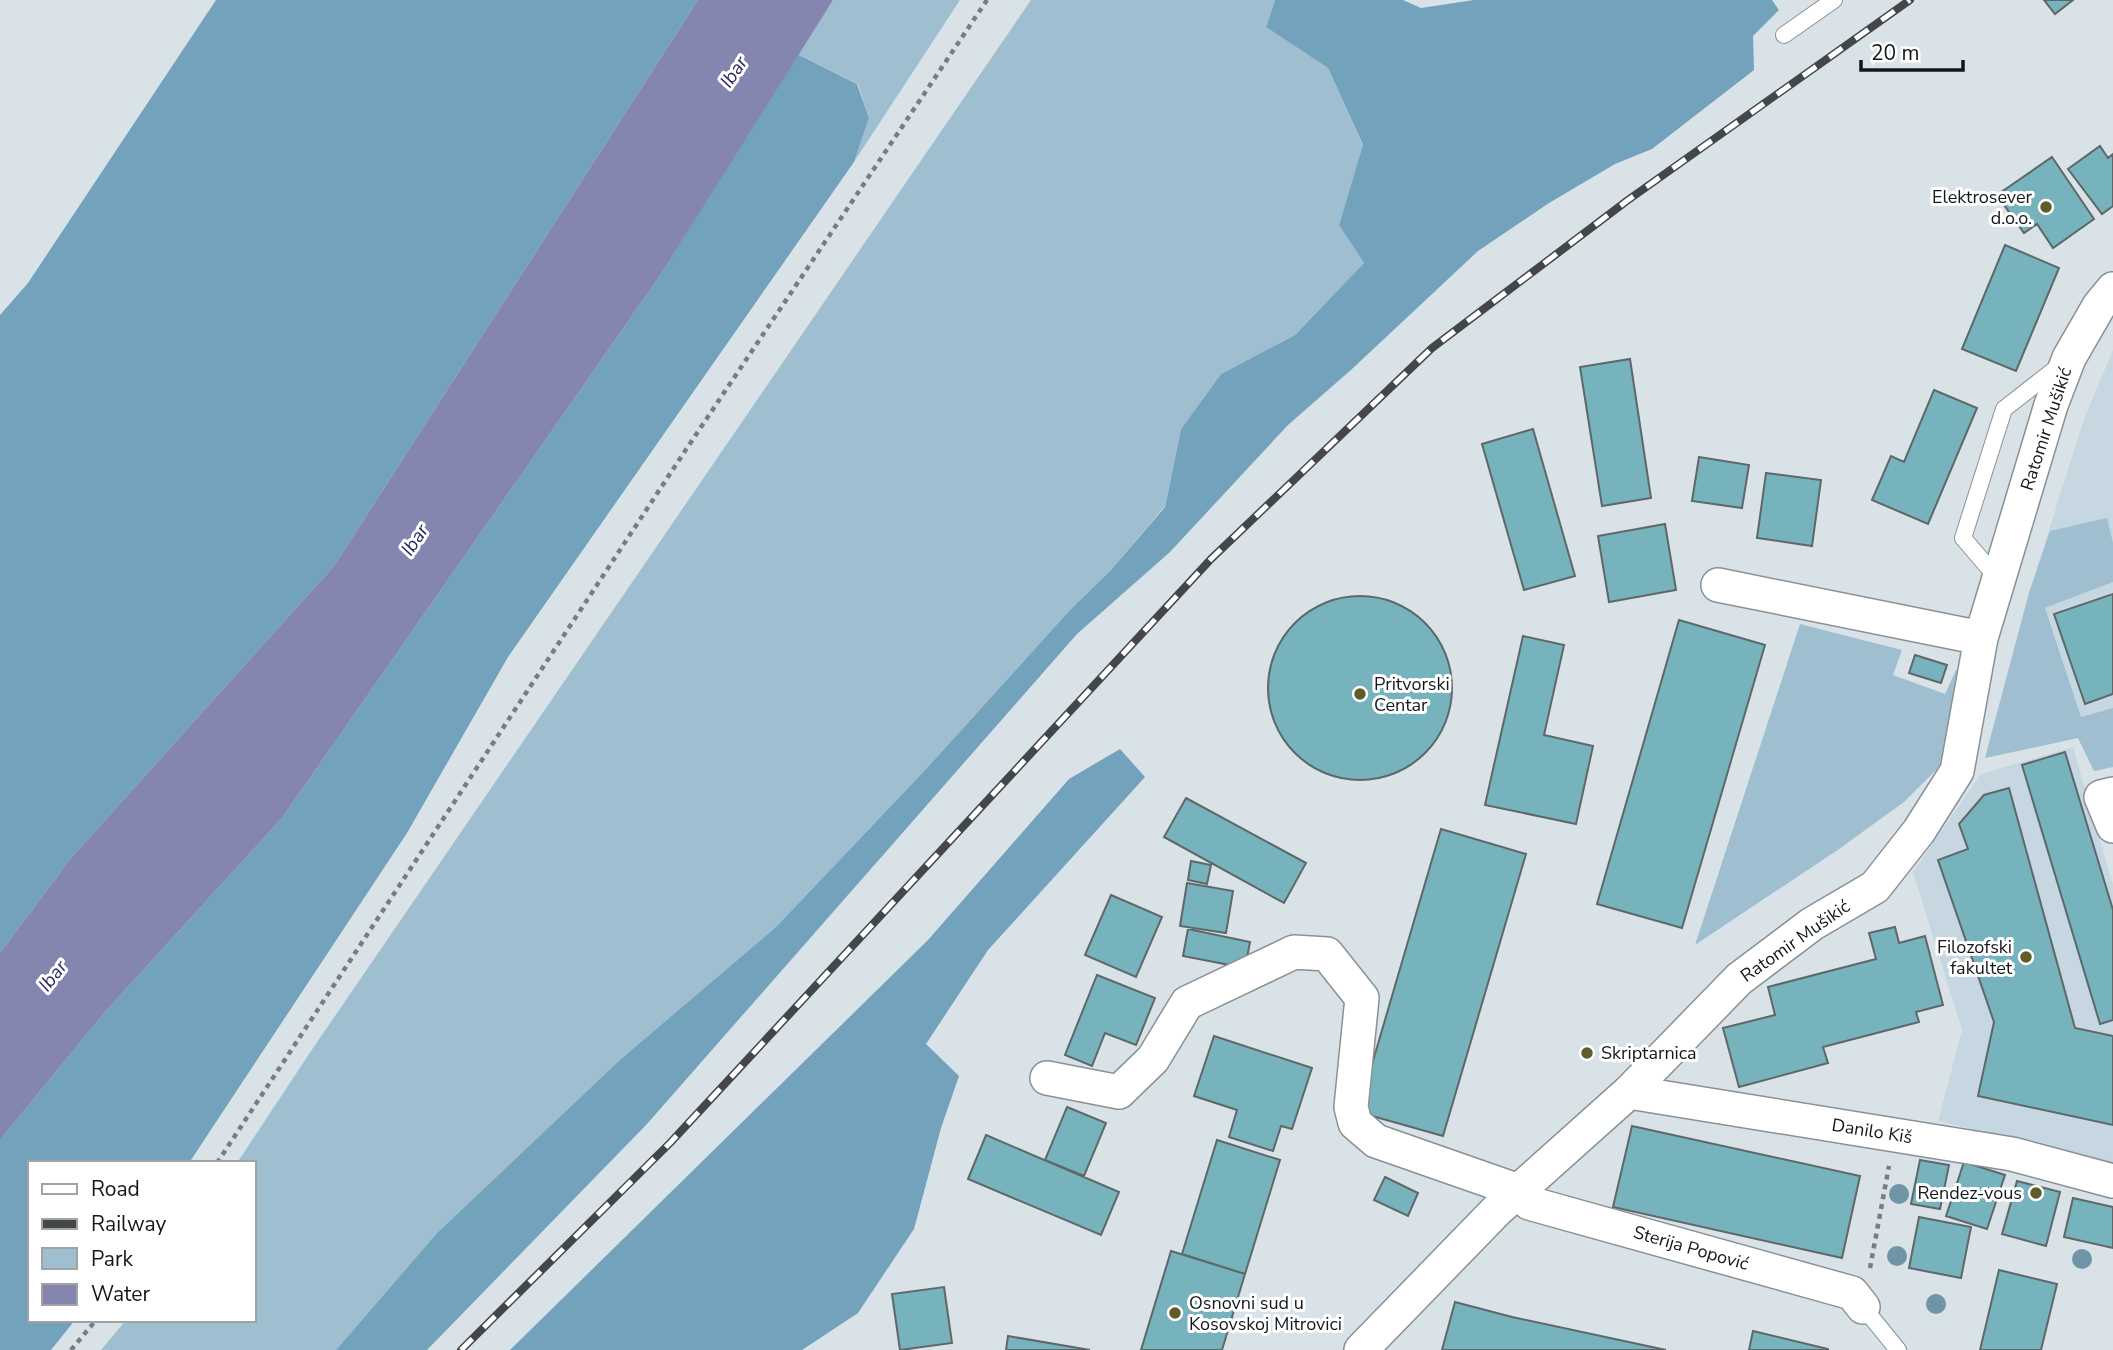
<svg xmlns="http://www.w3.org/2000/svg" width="2113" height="1350" font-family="'Nunito Sans',sans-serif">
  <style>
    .built { fill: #c7d7e1 }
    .green { fill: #9fbfd1 }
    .forest { fill: #73a2bc }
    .water { fill: #8586b0 }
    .building { fill: #77b3bc; stroke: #5e6869; stroke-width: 2 }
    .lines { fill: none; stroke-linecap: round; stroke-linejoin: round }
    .service-casing { stroke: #899196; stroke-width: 18 }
    .minor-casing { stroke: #899196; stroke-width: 36 }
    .path { stroke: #777d81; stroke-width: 4.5; stroke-dasharray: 5 5; stroke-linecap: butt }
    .service { stroke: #fff; stroke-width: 16 }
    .minor { stroke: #fff; stroke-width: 33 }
    .rail-casing { stroke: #43474a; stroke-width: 8 }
    .rail { stroke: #fff; stroke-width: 5; stroke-dasharray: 16; stroke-linecap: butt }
    .tree { fill: #7095a6 }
    .poi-dot { fill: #5f5c28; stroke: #fff; stroke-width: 2.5 }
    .labels { text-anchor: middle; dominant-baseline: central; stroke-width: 6; stroke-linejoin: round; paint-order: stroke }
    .poi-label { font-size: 18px; fill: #15181a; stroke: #fff; text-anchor: end }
    .street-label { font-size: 18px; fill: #15181a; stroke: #fff }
    .water-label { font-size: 19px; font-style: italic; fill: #2c285e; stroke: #fff }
  </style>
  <rect width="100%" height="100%" fill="#d9e2e7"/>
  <path class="built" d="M2113,350V767L2094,771L2078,738L1985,758L2029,593L2084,419Z
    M2073,747L2113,885V1164L1938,1121L1962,1030L1913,872L1981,774Z"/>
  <path class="green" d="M833,0H960L854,162L869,118L858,84L797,54Z
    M1031,0H1275L1266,27L1328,68L1363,146L1339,225L1364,263L1295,335L1221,374L1181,429L1165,506L1111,570L1070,610L927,768L775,928L622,1058L437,1233L336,1350H101L126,1320H254V1163H237L311,1051Z
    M2107,518L2113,543V582L2045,608L2081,717L2113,708V767L2094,771L2078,738L1985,758L2029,593L2050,531Z
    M1800,624L1902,650L1893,675L1945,694L1956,670L1964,671L1939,767L1904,802L1839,849L1695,945Z"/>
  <path class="forest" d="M216,0H698L334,566L71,858L0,953V315L28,283Z
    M1275,0H1403L1421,8L1474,0H1772L1779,10L1753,36L1754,70L1652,149L1615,164L1549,203L1478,251L1352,369L1288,425L1170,552L1077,634L647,1124L427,1350H336L437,1233L622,1058L775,928L927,768L1070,610L1111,570L1165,507L1181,429L1221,374L1295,335L1364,263L1339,225L1363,145L1328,68L1266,27Z
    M797,54L857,84L869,118L854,162L508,657L407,833L189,1163H30V1320H75L51,1350H0V1140L105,1012L282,818L659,277Z
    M1120,749L1145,777L988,950L926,1044L959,1076L941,1128L914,1229L858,1313L802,1350H510L928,940L1069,779Z"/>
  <path class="water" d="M698,0H833L659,277L282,818L105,1012L0,1140V953L71,858L334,566Z"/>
  <path class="building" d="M2044,0H2073L2055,14Z
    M2100,146L2108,158L2113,154V206L2102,214L2068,169Z
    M2052,157L2094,219L2053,248L2037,224L2024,233L1997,195Z
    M2005,245L2059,268L2016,371L1962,349Z
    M1630,359L1651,498L1602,506L1580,367Z
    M1934,390L1977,408L1928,524L1872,500L1891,456L1904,462Z
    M1533,429L1575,576L1524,590L1482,444Z
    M1699,457L1749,465L1742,508L1692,501Z
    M1766,473L1821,480L1812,546L1757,538Z
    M1665,524L1676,590L1609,602L1598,536Z
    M2113,594V694L2085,704L2054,614Z
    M1268 688a92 92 0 1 1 184 0a92 92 0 1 1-184 0Z
    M1679,620L1765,645L1682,928L1597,904Z
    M1523,636L1564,645L1544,735L1593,746L1576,824L1485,805Z
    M1915,655L1947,665L1941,683L1909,673Z
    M2065,752L2113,910V1020L2100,1024L2022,765Z
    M2009,788L2075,1028L2113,1036V1125L1978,1096L1994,1022L1938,860L1968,849L1959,824L1984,795Z
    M1186,798L1306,863L1284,903L1164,837Z
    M1441,829L1526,854L1443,1136L1358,1112Z
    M1191,861L1211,865L1207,884L1188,880Z
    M1187,883L1233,891L1226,933L1180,926Z
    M1111,895L1162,917L1136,977L1085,955Z
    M1895,927L1899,943L1925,936L1943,1005L1916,1012L1919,1022L1823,1047L1828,1063L1739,1087L1723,1028L1775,1015L1768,987L1876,959L1869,933Z
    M1188,929L1250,942L1245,968L1183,956Z
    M1097,975L1155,998L1136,1045L1105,1033L1092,1066L1065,1055Z
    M1214,1036L1312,1068L1292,1129L1281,1126L1273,1151L1229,1137L1237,1110L1194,1096Z
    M1067,1107L1106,1123L1084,1176L1045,1160Z
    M1632,1126L1860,1176L1842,1258L1613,1207Z
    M986,1135L1119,1192L1101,1235L968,1179Z
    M1217,1140L1280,1160L1245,1274L1182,1254Z
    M1920,1160L1949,1165L1940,1209L1911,1204Z
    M1964,1162L2005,1175L1987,1229L1946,1216Z
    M1385,1177L1418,1193L1408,1216L1374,1200Z
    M2017,1181L2060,1192L2046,1246L2002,1234Z
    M2073,1198L2113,1207V1248L2064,1237Z
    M1919,1217L1971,1227L1961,1278L1909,1268Z
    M1171,1251L1245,1274L1222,1350H1141Z
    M1999,1270L2057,1284L2041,1350H1980Z
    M944,1287L952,1343L900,1350L892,1294Z
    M1455,1302L1512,1317L1666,1350H1442Z
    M1753,1331L1828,1349V1350H1749Z
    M1008,1336L1090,1350H1006Z"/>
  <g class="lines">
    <defs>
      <path id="service" d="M1784,35L1834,0
        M1999,580L1963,538L2004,409L2059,366
        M1863,1307L1898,1350"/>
      <path id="minor" d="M1718,585L1981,638
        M2113,794L2101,797L2113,826
        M1047,1078L1119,1092L1153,1059L1187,1003L1294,952L1327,954L1362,998L1351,1107L1355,1123L1376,1141L1519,1191L1529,1203L1852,1293L1863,1307
        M1629,1092L2012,1154L2113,1181
        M1361,1350L1497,1210L1629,1092L1739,979L1812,924L1875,887L1919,831L1957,771L1981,638L2051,405L2069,358L2099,306L2113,289"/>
    </defs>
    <use href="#service" class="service-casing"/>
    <use href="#minor" class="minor-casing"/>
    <path class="path" d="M217,1163L687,448L987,0
      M1870,1268L1889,1166
      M71,1350L96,1320"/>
    <use href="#service" class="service"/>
    <use href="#minor" class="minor"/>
    <defs>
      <path id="rail" d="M461,1350L670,1143L1211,559L1432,348L1628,200L1910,0"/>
    </defs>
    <use href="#rail" class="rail-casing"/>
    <use href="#rail" class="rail"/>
  </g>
  <g class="tree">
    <circle cx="1899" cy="1194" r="10"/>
    <circle cx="1897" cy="1256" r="10"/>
    <circle cx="2082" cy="1259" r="10"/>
    <circle cx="1936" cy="1304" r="10"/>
  </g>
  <g class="poi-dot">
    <circle cx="2046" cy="207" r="7"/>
    <circle cx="1360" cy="694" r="7"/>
    <circle cx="2026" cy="957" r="7"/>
    <circle cx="1587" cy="1053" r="7"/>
    <circle cx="2036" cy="1193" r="7"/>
    <circle cx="1175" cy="1313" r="7"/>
  </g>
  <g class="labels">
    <g class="poi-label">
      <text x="2032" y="197">Elektrosever<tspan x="2032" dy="21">d.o.o.</tspan></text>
      <text x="1374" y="684" text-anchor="start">Pritvorski<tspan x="1374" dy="21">Centar</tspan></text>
      <text x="2012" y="947">Filozofski<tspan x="2012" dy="21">fakultet</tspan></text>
      <text x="1601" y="1053" text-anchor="start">Skriptarnica</text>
      <text x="2022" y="1193">Rendez-vous</text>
      <text x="1189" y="1303" text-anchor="start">Osnovni sud u<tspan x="1189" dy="21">Kosovskoj Mitrovici</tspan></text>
    </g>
    <g class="street-label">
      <text transform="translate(2046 429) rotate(-72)">Ratomir Mušikić</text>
      <text transform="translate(1795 941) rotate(-35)">Ratomir Mušikić</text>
      <text transform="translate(1872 1131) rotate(9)">Danilo Kiš</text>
      <text transform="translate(1691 1248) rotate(16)">Sterija Popović</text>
    </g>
    <g class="water-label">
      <text transform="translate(734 72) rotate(-56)">Ibar</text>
      <text transform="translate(415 540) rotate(-56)">Ibar</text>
      <text transform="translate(53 976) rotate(-52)">Ibar</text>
    </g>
  </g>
  <rect x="28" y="1161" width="228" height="161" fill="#ffffff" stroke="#a1a3a3" stroke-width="2"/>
  <rect x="42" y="1184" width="35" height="10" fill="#ffffff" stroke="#a1a3a3" stroke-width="2"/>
  <text x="91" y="1196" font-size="21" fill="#15181a">Road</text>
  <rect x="42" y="1219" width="35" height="10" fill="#43474a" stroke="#a1a3a3" stroke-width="2"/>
  <text x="91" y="1231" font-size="21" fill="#15181a">Railway</text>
  <rect x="42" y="1248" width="35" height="21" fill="#9fbfd1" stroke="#a1a3a3" stroke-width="2"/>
  <text x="91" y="1266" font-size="21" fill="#15181a">Park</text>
  <rect x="42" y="1284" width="35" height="21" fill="#8586b0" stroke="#a1a3a3" stroke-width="2"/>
  <text x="91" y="1301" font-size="21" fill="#15181a">Water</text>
  <path d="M1861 60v10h102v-10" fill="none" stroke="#15181a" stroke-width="3.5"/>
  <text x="1871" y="60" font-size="21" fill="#15181a" stroke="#ffffff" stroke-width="5" paint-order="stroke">20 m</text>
</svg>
